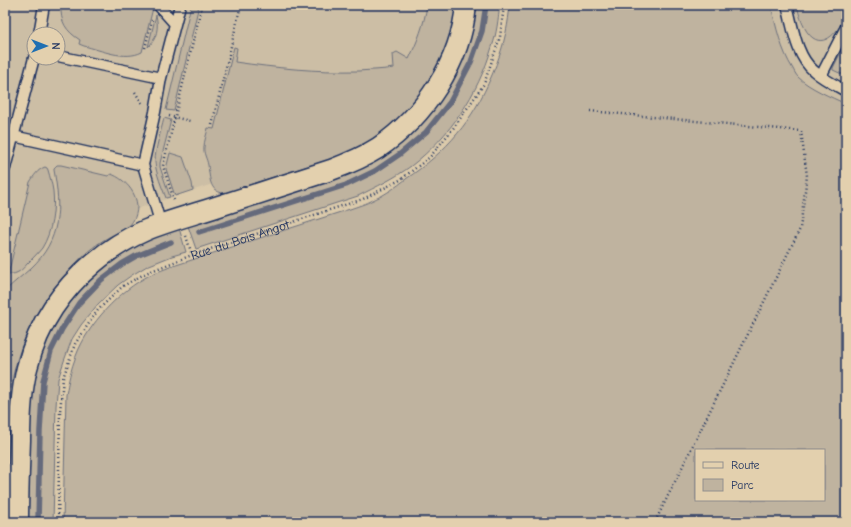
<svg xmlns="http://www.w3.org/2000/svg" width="851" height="527" font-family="'Comic Neue',sans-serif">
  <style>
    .built { fill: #ccbea5; fill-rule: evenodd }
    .green { fill: #bfb39f; stroke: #6d717e; fill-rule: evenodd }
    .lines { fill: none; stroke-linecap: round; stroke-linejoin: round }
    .stream { stroke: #656a7c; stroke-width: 5.5 }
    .service-casing { stroke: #1b2f5e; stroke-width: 13 }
    .minor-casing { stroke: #1b2f5e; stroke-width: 23 }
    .path { stroke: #1b2f5e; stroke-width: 2.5; stroke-dasharray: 1 3; stroke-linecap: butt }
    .service { stroke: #e3d0ae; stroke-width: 10 }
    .minor { stroke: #e3d0ae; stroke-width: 20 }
    .labels { text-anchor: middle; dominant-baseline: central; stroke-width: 4; stroke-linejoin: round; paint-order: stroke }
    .street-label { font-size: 13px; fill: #1b2f5e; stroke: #e3d0ae }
  </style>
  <rect width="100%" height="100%" fill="#dbcaab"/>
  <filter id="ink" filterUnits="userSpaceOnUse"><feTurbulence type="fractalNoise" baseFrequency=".025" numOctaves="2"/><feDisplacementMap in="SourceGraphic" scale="8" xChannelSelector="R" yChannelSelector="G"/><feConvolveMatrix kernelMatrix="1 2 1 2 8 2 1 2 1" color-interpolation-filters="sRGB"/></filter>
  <g filter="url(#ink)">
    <path class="built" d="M5,5H441L434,40L329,146L145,206L113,219L88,236L5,355ZM34,34H58V58H34Z
      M662,5H846V129Z"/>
    <path class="green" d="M61,5H149L153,8L142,52C125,61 101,50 84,46L79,44L80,40C66,31 60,22 61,5Z
      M191,5H199L174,111L166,110Z
      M427,5H456C455,19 452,34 447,46C428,92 393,132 348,153C334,159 319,163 305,167C279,176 252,183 227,193C209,194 210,178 208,165C207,159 203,153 204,147C204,141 207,134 208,128L214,129L234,47L237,48L235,62C276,68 316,72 358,71C370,70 382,70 394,68L393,54L397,52L409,59C418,40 424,25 427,5Z
      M476,5H500C498,19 497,33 492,47C478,94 450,136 411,166C395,178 376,187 358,196L196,249L188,226L333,180C347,175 360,170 372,163C385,156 397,147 407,137C447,102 470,58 476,5Z
      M510,5H771C776,27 781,50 793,69C794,71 796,75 798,77C809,88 831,97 846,104V522H63L66,395C68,382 71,369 76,356C88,324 119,291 150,275C156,272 163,270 170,267L350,209C358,206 366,204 373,200C385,195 396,187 406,179C448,150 472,122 492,75C498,61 503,47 506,32C508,23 509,14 510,5ZM696,450H824V500H696Z
      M797,5H846C846,8 847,12 846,14C842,26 827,48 813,38C804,32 799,15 797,5Z
      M156,15C159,27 157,39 148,47Z
      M846,42V76L833,70V68Z
      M164,118L171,120L160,163V167L170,197L166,198C162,187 156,174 155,162C155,148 161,132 164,118Z
      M170,153L183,157L192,183L193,190L175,196L166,169Z
      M57,165H61L108,176L111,174C126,179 141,197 136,214C135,219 131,224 128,227C122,231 115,234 109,237C98,243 86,252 78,261C45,294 23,331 13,376C9,397 9,419 9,440C9,467 8,495 7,522H5V291C13,283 22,276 31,268C61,240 61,208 54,170V168Z
      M45,167L47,168L48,170C50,177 52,184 53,191C55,209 52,232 42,248C38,253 32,259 27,264C23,269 17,275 9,274V271L30,182C34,176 37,170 45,167Z
      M179,228L186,252L172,256L147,266L132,275L118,285L98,304L81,325L72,339L64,361L58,379L56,406L53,522H28C29,495 30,467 30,440C31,425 30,409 32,394C40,328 81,276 139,244C151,237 166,233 179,228Z"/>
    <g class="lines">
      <path class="stream" d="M199,232L346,185L375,171L400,154L426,132L450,102L471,62L482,31L486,5
        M38,522L40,431L43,381L51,351L62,329L79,303L101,280L122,264L136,256L171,242"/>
      <defs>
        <path id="service" d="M158,5L175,24
          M787,5C793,27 796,56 814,71C823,79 835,85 846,91
          M39,34L44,5
          M58,56L161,78
          M821,76L846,27
          M13,136L143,165L161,225
          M143,165L155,112L161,78L180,5
          M5,168L34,58"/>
        <path id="minor" d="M18,522C18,495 19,468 20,440C20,417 21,392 27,368C32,348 41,326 53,308C75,275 108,247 144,231C167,221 192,215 216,207C254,195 293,182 331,170C347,164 364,157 378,148C425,116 461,62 466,5"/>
      </defs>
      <use href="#service" class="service-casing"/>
      <use href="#minor" class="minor-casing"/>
      <g class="path">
        <path d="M145,48L152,20"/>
        <path d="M135,92L142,103"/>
        <path d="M590,111L801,131L807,176L800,229L655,522"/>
        <path d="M169,116L190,121"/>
        <path d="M212,125L241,5"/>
        <path d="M174,200L163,166L202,5"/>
        <path d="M186,236L192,255"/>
        <path id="s1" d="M58,522L60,412L63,378L75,344L98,310L123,286L146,273L192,255L363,199L400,180L430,157L455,126L484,84L500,37L504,5"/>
      </g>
      <use href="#service" class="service"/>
      <use href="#minor" class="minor"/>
    </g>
  </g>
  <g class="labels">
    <g class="street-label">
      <text stroke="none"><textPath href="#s1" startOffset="382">Rue du Bois Angot</textPath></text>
    </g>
  </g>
  <rect width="851" height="527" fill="none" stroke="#e3d0ae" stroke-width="20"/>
  <rect x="10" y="10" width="831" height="507" fill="none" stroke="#1b2f5e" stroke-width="1.5" filter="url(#ink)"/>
  <rect x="695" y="449" width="130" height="52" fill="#e3d0ae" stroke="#93908e"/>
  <rect x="703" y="462" width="20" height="6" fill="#e3d0ae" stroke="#93908e"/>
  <text x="731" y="469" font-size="12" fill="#1b2f5e">Route</text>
  <rect x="703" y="479" width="20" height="12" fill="#bfb39f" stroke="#93908e"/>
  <text x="731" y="489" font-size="12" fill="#1b2f5e">Parc</text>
  <g transform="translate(46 46) rotate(90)"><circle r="19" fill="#e3d0ae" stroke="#93908e"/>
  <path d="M0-3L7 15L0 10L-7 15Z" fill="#1f6fb2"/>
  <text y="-6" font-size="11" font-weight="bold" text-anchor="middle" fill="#1b2f5e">N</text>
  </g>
</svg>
